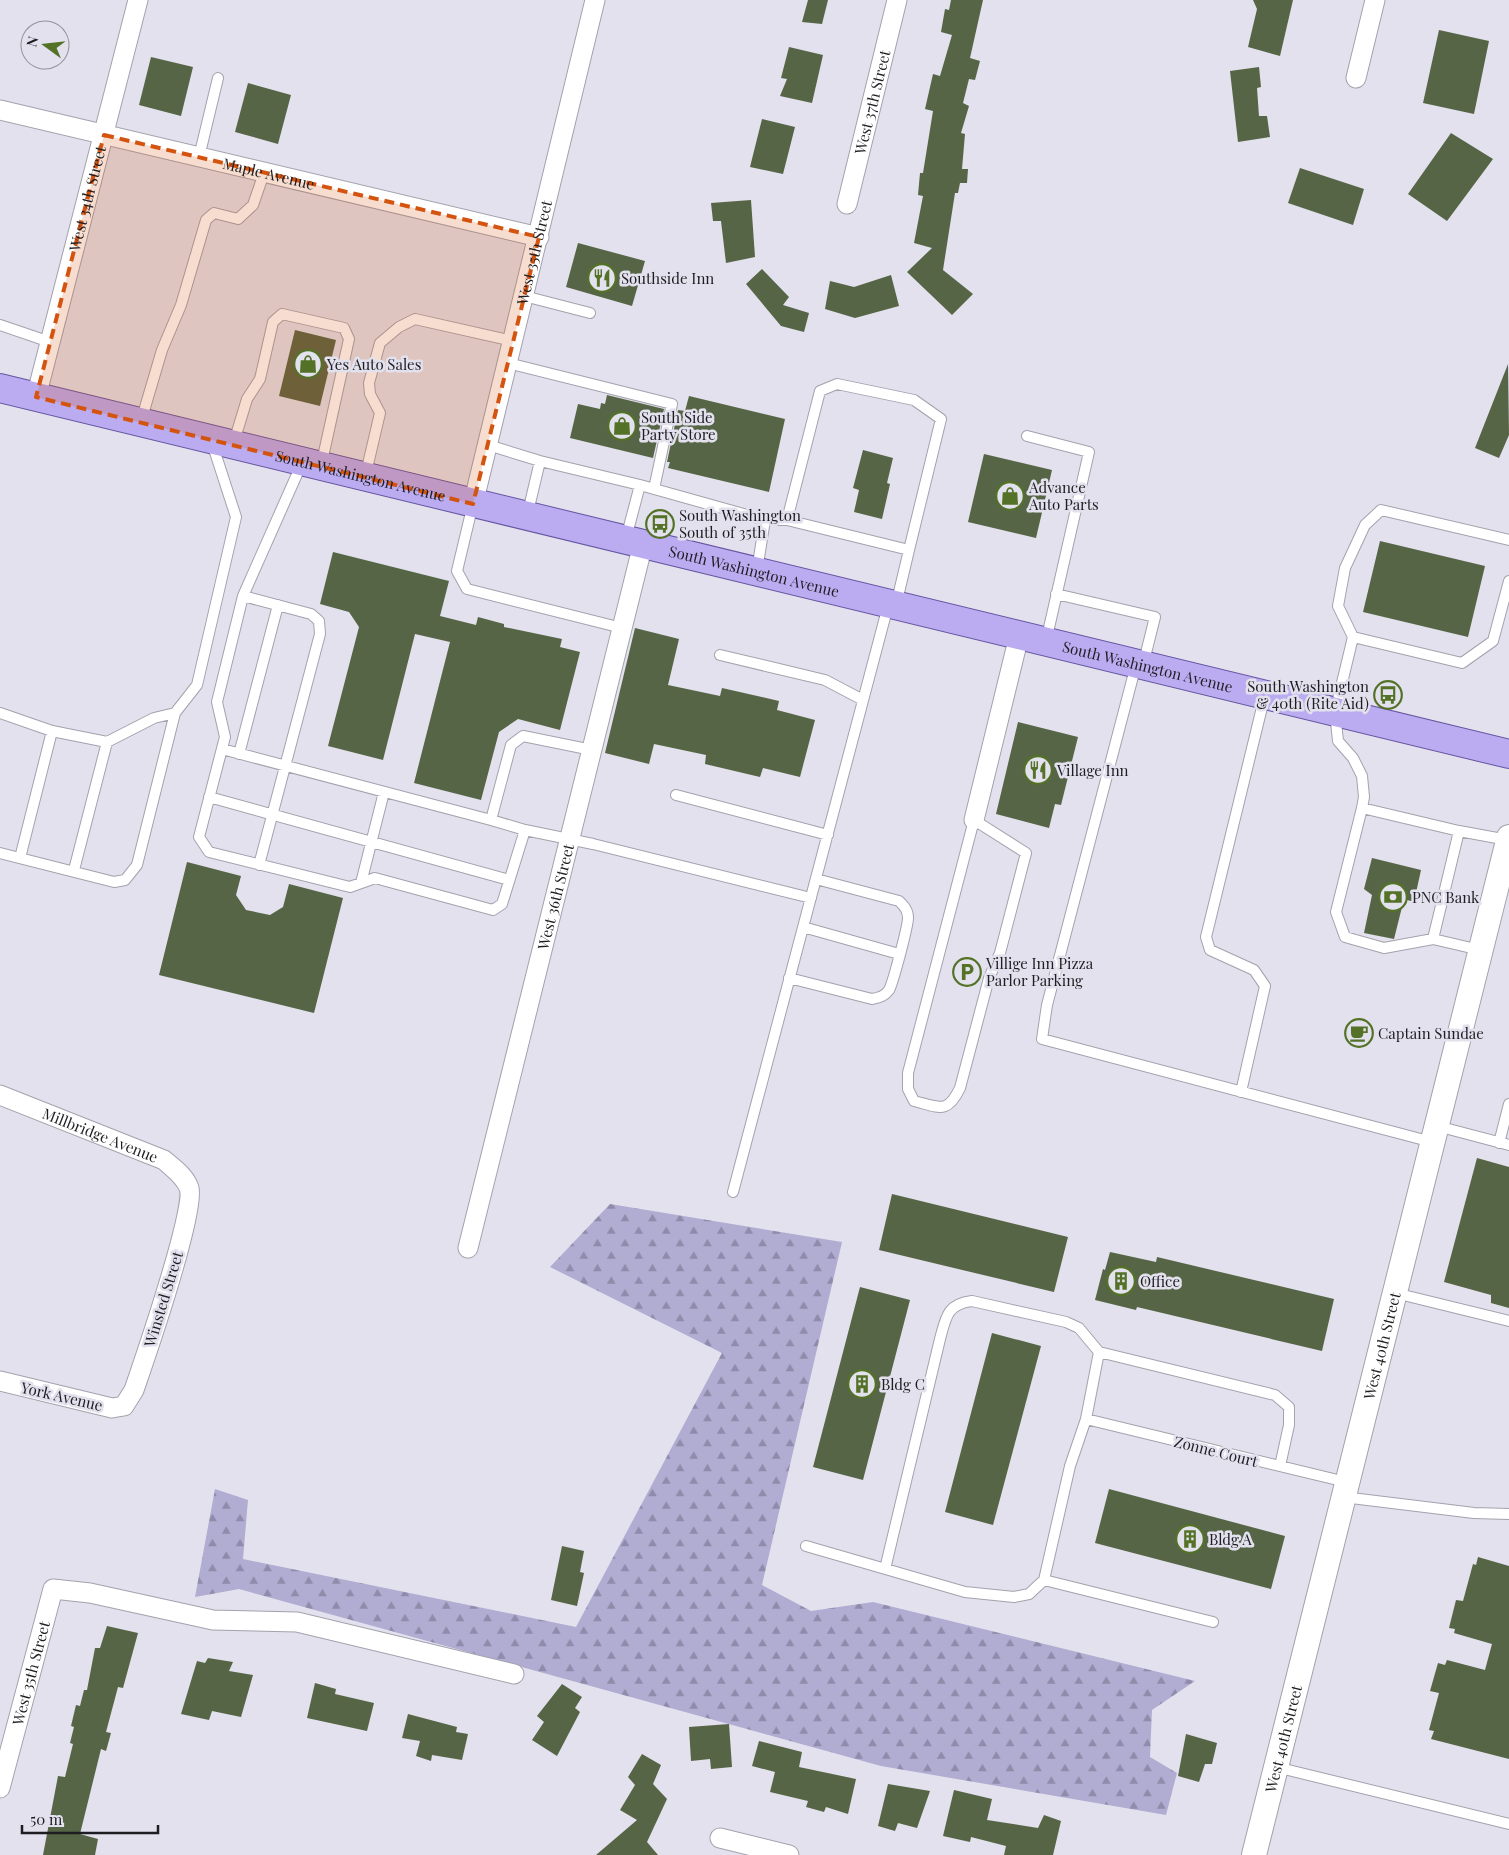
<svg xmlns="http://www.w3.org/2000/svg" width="1509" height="1855" font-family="'Playfair Display',serif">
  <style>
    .forest { fill: url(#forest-firs) }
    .building { fill: #566545 }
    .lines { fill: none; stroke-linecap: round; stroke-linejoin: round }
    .service-casing { stroke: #a3a2ad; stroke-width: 12 }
    .minor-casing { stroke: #a3a2ad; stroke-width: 21 }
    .tertiary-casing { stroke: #a3a2ad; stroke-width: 26 }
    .primary-casing { stroke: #6655a1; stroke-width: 30 }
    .service { stroke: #fff; stroke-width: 10 }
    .minor { stroke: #fff; stroke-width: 19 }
    .tertiary { stroke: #fff; stroke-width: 24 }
    .primary { stroke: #bbabf0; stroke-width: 28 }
    .marked { fill: #d4530e; fill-opacity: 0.2; stroke: #d4530e; stroke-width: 4; stroke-dasharray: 10 6; stroke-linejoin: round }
    .labels { text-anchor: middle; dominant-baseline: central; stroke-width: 5; stroke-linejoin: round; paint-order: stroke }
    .street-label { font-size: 15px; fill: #1e1d21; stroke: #e2e1ed }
    .poi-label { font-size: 15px; fill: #1e1d21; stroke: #e2e1ed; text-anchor: start }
  </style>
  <defs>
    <pattern id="forest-firs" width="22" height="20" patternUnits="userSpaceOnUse" patternTransform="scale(1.25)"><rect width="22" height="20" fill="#b1acd2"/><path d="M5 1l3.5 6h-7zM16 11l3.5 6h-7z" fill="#8f8baa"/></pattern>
  </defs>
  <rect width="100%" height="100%" fill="#e2e1ed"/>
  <path class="forest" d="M610,1204L842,1242L762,1585L811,1611L873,1602L1195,1681L1152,1710L1150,1757L1177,1773L1166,1815L881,1766L239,1589L195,1597L215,1489L248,1500L243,1559L576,1627L722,1353L550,1267Z"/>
  <path class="building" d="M808,0H828L822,24L802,22Z
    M951,0H983L970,58L980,61L975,80L969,79L963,103L969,106L961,133L965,134L962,169H968L967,183H960L958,193H955L943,270L973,294L952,315L907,272L932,248L914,243L923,196L918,195L920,173H923L933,111L925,109L933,74L940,76L952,35L941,32L945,9L949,10Z
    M1253,0H1293L1280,56L1248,47L1257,9Z
    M1439,30L1489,41L1474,114L1423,103Z
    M789,47L823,55L812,103L780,96L787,79L781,78Z
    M151,57L193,67L181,116L139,105Z
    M1259,67L1261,87L1257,88L1259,116H1267L1270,137L1238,142L1230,71Z
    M248,83L291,95L278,144L235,132Z
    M762,119L795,127L783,174L750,167Z
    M1451,133L1493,159L1447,221L1408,194Z
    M1300,168L1364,189L1353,225L1288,203Z
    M751,200L755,257L726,263L721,221H713L711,203Z
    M578,243L645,261L632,306L566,287Z
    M762,269L789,297L783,305L809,313L804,332L781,326L746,284Z
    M891,275L899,306L855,318L825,309L830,281L854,287Z
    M295,330L336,340L320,406L279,396Z
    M1508,364L1509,435L1499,458L1475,448Z
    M607,395L664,409L653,458L570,438L578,404L600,409L601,403L605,404Z
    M689,396L785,419L769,492L668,468L670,462H667L678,410L685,411Z
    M863,450L893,458L887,483L890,484L882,519L854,512L859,490L853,488Z
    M984,454L1052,470L1036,538L968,522Z
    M1380,541L1485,566L1468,637L1363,612Z
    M333,552L449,581L440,616L476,625L478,617L504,624V627L562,639L560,647L580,652L560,730L518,719L499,732L481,800L414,783L450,642L415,634L383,760L328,746L359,627L349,612L320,604Z
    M635,628L679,639L668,685L720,696L722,688L779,701L777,710L815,720L800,777L763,768L760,777L705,764L706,755L654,744L649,764L605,753Z
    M1018,722L1078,737L1061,805L1055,804L1049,828L996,814Z
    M1372,858L1421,870L1414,902L1404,899L1394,939L1364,933L1372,895L1364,889Z
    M187,862L241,876L236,895L246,910L270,915L283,907L289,884L343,898L314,1013L159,975Z
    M1477,1158L1509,1167V1308L1491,1303V1295L1444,1282Z
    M892,1194L1068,1237L1054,1292L879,1250Z
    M1110,1252L1156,1262L1157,1257L1334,1299L1322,1351L1137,1307L1136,1310L1095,1300L1103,1269L1105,1270Z
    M860,1287L910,1300L863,1480L813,1467Z
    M992,1333L1041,1346L993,1525L945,1512Z
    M1109,1489L1285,1536L1271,1589L1095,1543Z
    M562,1546L584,1551L580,1572L584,1573L577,1606L551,1600Z
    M1478,1557L1509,1566V1759L1431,1739L1434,1731L1429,1730L1439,1693L1430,1691L1438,1663L1445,1665L1447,1660L1485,1670L1492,1644L1454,1633L1455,1629L1449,1628L1456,1600L1463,1601L1473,1564L1476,1565Z
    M107,1626L138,1633L123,1688L118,1687L106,1732L111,1733L106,1751L101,1749L80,1834L98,1839L95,1855H43L58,1776L65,1777L73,1744L70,1743L74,1727L71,1726L76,1705L80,1706L84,1690H87L95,1648H100Z
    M208,1658L233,1662L229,1671L253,1675L241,1717L212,1711L209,1720L181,1714L197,1661L205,1663Z
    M315,1683L336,1689L335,1694L374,1703L367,1731L307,1718Z
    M562,1684L582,1697L575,1708L580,1712L557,1756L532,1740L544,1722L537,1716Z
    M408,1714L457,1727L456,1732L468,1734L462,1760L432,1755L431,1761L416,1756L420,1741L402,1738Z
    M729,1724L732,1767L711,1769L710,1759L691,1761L689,1727Z
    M1186,1734L1217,1743L1212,1764H1205L1199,1782L1178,1776Z
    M759,1741L802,1752L799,1767L856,1779L848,1814L826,1807L824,1812L806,1807L808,1801L770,1792L775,1772L752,1766Z
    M642,1754L661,1765L653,1784L667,1799L647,1842L658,1855H596L637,1820L620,1810L635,1785L628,1777Z
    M888,1784L930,1791L917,1828L898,1823L895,1831L878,1826Z
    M954,1790L992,1799L987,1820L1038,1828L1044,1815L1061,1821L1053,1855H1004L1006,1846L971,1837L970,1842L943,1836Z"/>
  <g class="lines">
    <defs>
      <path id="service" d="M199,157L218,78
        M524,296L590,313
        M0,325L50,342
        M508,363L672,404L654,489
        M141,421L162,350L181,305L206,220L214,213L238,219L253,205L264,173
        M1027,436L1089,452L1046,641
        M233,445L247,399L260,379L273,322L282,314L344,328L349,339L321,466
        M488,445L540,461L640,485
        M302,463L243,596L217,702L225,737L199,837L209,852L350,887L375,878L493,910L502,904L525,830L593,844L811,898
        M365,477L380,413L370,394L369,383L380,343L399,327L415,319L513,341
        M473,504L457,571L467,589L622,628
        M527,516L540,461
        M787,520L820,391L837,384L914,400L941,419L909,550
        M626,538L640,485L765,520
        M757,570L765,520H787L909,550L896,605
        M1056,594L1155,617L1143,665
        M243,596L311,614L319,621L320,634L259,865
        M1353,637L1462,663L1493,641L1509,581
        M720,655L825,680L863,700
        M1136,665L1047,1005L1042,1039L1432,1142
        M0,713L52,731L107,742L154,718L175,713L137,865L125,880L114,882L0,853
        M175,713L197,685L236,517L212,443
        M222,749L491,820
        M239,754L278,605
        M676,795L828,835
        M209,797L509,880
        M1362,808L1336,912L1345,937L1384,948L1433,939
        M974,820L1026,853L1000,953L989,978L960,1088C947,1115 939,1107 914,1101L908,1089V1073Z
        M525,830L491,820L511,745L523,736L592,750
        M1459,831L1362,808L1364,797L1362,776L1353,758L1338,741L1335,712L1353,637L1338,606L1345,568L1365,525L1381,510L1509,540
        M20,858L52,731
        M74,870L107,742
        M361,883L384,792
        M803,927L899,954
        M1480,950L1433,939L1459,831L1508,840
        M789,978L872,999C879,998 885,996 889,990C893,983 908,926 908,918C908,910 904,906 899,901L816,879
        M1241,1092L1265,986L1254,970L1210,950L1206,937L1265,695
        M1437,1126L1509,1145
        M1499,1143L1509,1104
        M733,1192L888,606
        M1395,1293L1509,1321
        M1099,1352L1275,1395L1289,1407V1425L1280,1466
        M1086,1419L1346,1482
        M1343,1497L1474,1513L1509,1514
        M806,1546L965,1592L1014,1597L1029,1594L1044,1580L1070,1466L1086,1419L1099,1352L1079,1328L1066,1322L972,1301C947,1304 946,1317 940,1339L885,1569
        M1044,1580L1213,1622
        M1276,1767L1509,1824"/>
      <g id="minor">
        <path d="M1356,78L1375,0"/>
        <path id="s1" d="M0,110L539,237"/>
        <path id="s2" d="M847,204L897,0"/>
        <path id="s3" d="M36,397L138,0"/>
        <path id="s4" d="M473,504L595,0"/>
        <path d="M974,820L1019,636"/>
        <path id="s5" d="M0,1095L164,1160C173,1168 185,1176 189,1188C197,1207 144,1361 134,1390L124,1406L112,1408L0,1381"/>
        <path id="s6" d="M468,1248L643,544"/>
        <path id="s7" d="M0,1788L53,1589L90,1593L213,1620L297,1622L514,1674"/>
        <path d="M720,1838L789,1855"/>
      </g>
      <g id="tertiary">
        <path id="s8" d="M1254,1855L1509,837"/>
      </g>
      <g id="primary">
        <path id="s9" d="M0,388L1509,754"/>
      </g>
    </defs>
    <use href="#service" class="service-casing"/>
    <use href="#minor" class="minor-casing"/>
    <use href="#tertiary" class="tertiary-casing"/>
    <use href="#primary" class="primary-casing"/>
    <use href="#service" class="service"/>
    <use href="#minor" class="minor"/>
    <use href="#tertiary" class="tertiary"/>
    <use href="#primary" class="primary"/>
  </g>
  <path class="marked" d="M104,135L539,237L473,504L36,397Z"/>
  <defs>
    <symbol id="restaurant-ring" viewBox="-11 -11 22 22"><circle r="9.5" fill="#e2e1ed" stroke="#547227" stroke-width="1.5"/><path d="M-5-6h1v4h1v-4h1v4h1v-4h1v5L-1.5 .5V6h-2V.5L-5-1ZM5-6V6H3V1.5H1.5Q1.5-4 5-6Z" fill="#547227"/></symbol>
    <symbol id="shop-ring" viewBox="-11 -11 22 22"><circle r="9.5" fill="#e2e1ed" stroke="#547227" stroke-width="1.5"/><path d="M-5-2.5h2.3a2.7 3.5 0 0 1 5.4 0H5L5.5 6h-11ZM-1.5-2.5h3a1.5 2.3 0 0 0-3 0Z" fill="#547227"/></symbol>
    <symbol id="bus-ring" viewBox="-11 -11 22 22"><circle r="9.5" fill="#e2e1ed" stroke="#547227" stroke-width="1.5"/><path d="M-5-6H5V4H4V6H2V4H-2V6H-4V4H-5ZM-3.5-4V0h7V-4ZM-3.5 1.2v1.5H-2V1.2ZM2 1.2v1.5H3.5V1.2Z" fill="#547227"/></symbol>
    <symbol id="bank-ring" viewBox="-11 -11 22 22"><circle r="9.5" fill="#e2e1ed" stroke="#547227" stroke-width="1.5"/><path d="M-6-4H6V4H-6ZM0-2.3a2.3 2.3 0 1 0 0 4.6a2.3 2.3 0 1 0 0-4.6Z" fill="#547227"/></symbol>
    <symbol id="parking-ring" viewBox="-11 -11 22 22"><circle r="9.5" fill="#e2e1ed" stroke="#547227" stroke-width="1.5"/><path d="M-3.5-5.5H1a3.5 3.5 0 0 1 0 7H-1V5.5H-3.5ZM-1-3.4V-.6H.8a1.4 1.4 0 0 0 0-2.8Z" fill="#547227"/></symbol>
    <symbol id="cafe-ring" viewBox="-11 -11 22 22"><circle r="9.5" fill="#e2e1ed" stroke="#547227" stroke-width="1.5"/><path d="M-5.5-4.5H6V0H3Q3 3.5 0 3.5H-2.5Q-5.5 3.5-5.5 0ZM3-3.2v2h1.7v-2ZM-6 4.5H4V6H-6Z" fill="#547227"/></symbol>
    <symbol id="building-ring" viewBox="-11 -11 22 22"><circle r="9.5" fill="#e2e1ed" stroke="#547227" stroke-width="1.5"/><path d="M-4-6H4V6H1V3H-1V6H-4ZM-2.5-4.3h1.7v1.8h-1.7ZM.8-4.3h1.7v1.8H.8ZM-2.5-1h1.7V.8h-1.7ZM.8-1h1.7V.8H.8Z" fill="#547227"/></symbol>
  </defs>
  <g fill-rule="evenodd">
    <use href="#restaurant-ring" x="586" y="262" width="32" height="32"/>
    <use href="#shop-ring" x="292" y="348" width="32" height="32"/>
    <use href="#shop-ring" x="606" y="410" width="32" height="32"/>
    <use href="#shop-ring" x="994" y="480" width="32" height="32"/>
    <use href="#bus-ring" x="644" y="508" width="32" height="32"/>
    <use href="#bus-ring" x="1372" y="679" width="32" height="32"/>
    <use href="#restaurant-ring" x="1022" y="754" width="32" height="32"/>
    <use href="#bank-ring" x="1377" y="881" width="32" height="32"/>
    <use href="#parking-ring" x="951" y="956" width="32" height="32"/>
    <use href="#cafe-ring" x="1343" y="1017" width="32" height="32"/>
    <use href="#building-ring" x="1105" y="1265" width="32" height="32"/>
    <use href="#building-ring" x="846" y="1368" width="32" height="32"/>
    <use href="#building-ring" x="1174" y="1523" width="32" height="32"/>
  </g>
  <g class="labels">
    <g class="street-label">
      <text stroke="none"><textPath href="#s2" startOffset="105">West 37th Street</textPath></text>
      <text stroke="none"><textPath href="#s1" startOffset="276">Maple Avenue</textPath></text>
      <text stroke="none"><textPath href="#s3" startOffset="205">West 34th Street</textPath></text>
      <text stroke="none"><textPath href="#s4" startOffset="259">West 35th Street</textPath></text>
      <text stroke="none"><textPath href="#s9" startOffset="371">South Washington Avenue</textPath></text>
      <text stroke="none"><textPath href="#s9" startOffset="776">South Washington Avenue</textPath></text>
      <text stroke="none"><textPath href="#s9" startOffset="1181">South Washington Avenue</textPath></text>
      <text stroke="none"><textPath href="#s6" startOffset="362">West 36th Street</textPath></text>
      <text stroke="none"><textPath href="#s5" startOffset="108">Millbridge Avenue</textPath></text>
      <text transform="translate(163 1299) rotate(-73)">Winsted Street</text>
      <text stroke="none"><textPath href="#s8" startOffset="525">West 40th Street</textPath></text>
      <text transform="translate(62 1396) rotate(13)">York Avenue</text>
      <text transform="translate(1216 1451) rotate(14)">Zonne Court</text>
      <text stroke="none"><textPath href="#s7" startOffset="119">West 35th Street</textPath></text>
      <text stroke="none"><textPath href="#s8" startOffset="120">West 40th Street</textPath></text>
    </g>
    <g class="poi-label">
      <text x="621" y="278">Southside Inn</text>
      <text x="327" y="364">Yes Auto Sales</text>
      <text x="641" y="417">South Side<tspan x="641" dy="17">Party Store</tspan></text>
      <text x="1029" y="487">Advance<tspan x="1029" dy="17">Auto Parts</tspan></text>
      <text x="679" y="515">South Washington<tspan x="679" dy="17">South of 35th</tspan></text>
      <text x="1369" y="686" text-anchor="end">South Washington<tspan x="1369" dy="17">&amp; 40th (Rite Aid)</tspan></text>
      <text x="1057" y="770">Village Inn</text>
      <text x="1412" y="897">PNC Bank</text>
      <text x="986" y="963">Villige Inn Pizza<tspan x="986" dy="17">Parlor Parking</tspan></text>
      <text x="1378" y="1033">Captain Sundae</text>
      <text x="1140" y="1281">Office</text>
      <text x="881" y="1384">Bldg C</text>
      <text x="1209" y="1539">Bldg A</text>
    </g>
  </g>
  <g transform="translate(45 45) rotate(285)"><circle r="24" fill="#e2e1ed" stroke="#94939b"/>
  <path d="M0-4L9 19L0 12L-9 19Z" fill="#547227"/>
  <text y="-8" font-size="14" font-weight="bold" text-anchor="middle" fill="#1e1d21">N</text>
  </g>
  <path d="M22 1825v8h136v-8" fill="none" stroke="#1e1d21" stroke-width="2.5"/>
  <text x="30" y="1825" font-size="15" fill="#1e1d21" stroke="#e2e1ed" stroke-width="4" paint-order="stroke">50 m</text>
</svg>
